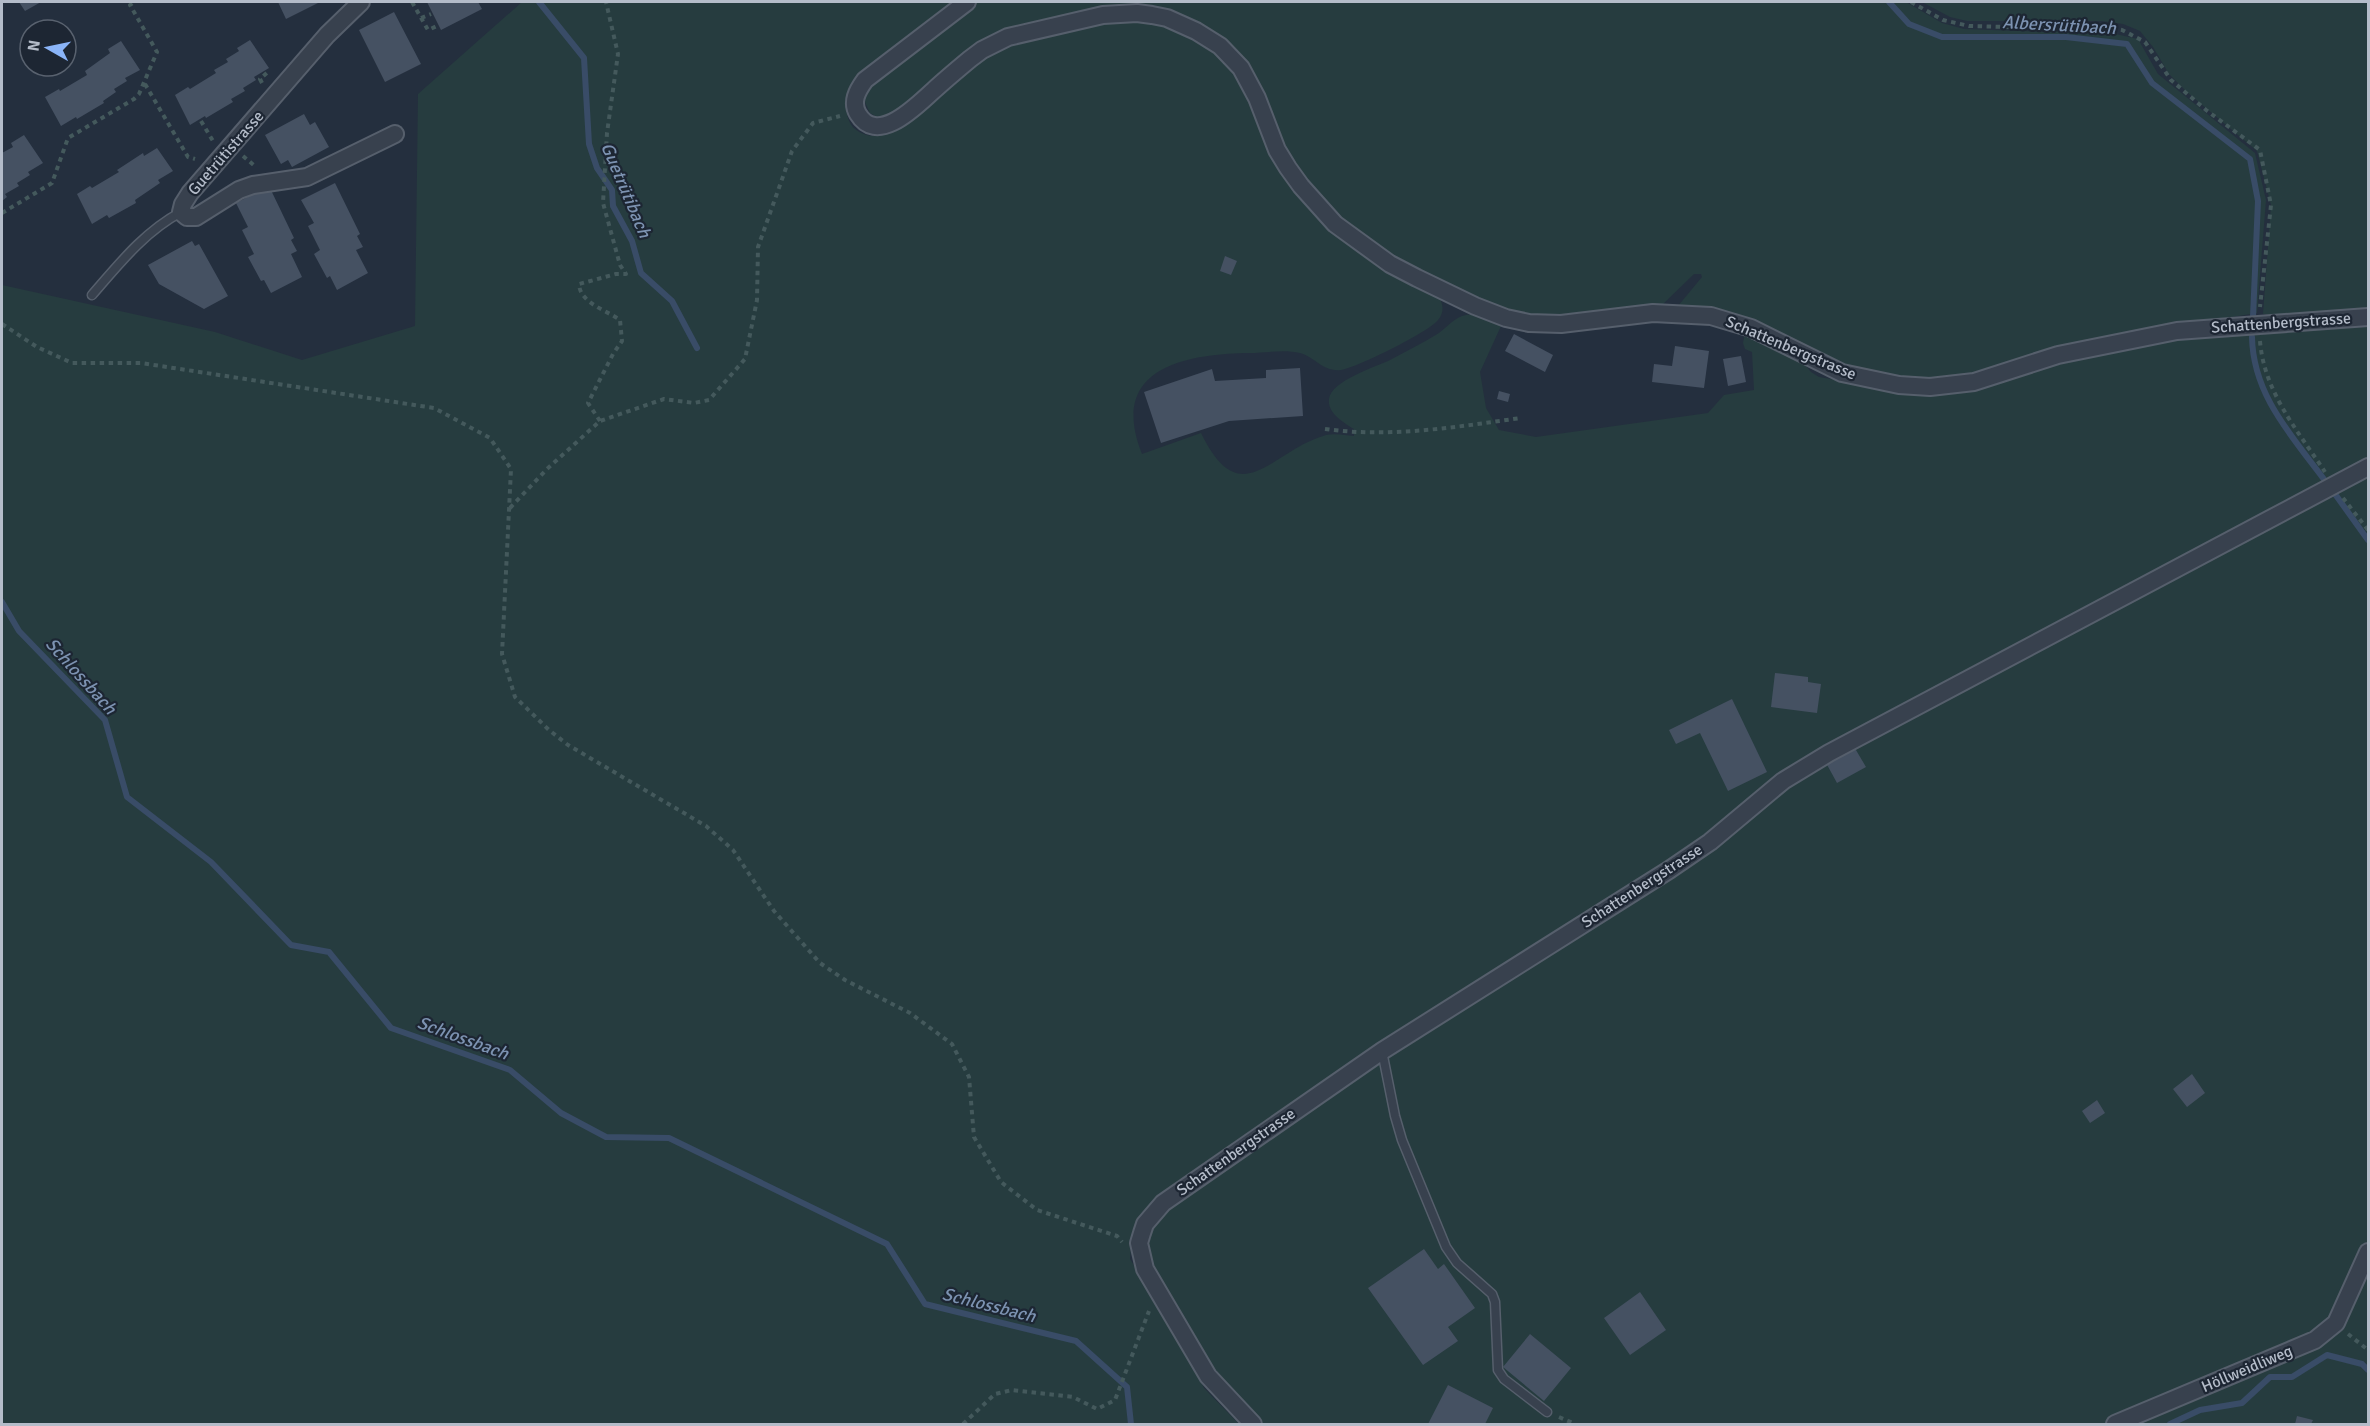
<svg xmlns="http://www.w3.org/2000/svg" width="2370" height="1426" font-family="Signika,sans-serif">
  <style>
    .green { fill: #263c3f }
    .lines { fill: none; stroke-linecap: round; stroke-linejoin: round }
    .stream { stroke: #394c67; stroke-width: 6 }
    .building { fill: #455162 }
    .service-casing { stroke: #565f6c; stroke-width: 11 }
    .minor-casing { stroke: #565f6c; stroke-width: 20 }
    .path { stroke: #44595c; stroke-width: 4; stroke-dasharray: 4.5 4.5; stroke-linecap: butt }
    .service { stroke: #38414e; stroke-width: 8 }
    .minor { stroke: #38414e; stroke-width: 16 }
    .labels { text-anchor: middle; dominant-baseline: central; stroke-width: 4.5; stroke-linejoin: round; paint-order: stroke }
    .street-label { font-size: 16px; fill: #b4bcc9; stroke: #1d2633 }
    .water-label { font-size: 18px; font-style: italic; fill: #7c92b1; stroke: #1d2633 }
  </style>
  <rect width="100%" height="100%" fill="#242f3e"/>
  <path class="green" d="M522,2H955C937,16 919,30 900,44C883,56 862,67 851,86C844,97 844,120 855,129C869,140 883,136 898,129L960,74L999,47L1090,22L1139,19L1175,28L1217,53L1234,70L1318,216L1438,295C1443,303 1445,312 1438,320C1429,332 1356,368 1341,370C1323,372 1315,357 1300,353C1284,349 1265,353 1249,353C1183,354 1108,369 1142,454L1201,433C1241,515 1270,451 1326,435C1335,433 1345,435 1354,436V429C1344,423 1327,413 1329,399C1331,381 1375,367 1390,360C1406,351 1423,343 1439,333C1447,327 1455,317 1466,315C1477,312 1491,321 1501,326L1480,372L1486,408L1499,430L1536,437L1708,413L1724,395L1754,390L1752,352L1745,349L1743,343L1745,333L1799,358L1811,372L1819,377L1878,387L2039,366L2176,338L2368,323V1424H1261L1227,1389L1131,1247L1130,1259L1181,1340L1204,1388L1239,1424H2V285L215,332L302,360L415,326L418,94Z
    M975,2H1906L1942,23L1964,29L2046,32L2093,29L2138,39L2158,74L2255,153L2266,200L2257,313L2189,324L1968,377L1911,380L1864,373L1699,307L1678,306L1702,277L1701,274H1694L1661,306L1620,308L1556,318L1512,313L1474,300L1382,251L1325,205L1284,152L1260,89L1169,13L1051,20L887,116L877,117L870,113L864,100L871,83Z
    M1922,2H2368V312L2281,317L2263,314L2271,205L2257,151L2188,93L2169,74L2153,47L2140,31L2123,24L2102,21H1967L1950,17Z"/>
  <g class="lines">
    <path class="stream" d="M539,2L584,58L589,144L597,168L612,190L613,206L632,241L641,273L672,301L697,348
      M1889,2L1909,24L1942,37H2066L2127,44L2152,83L2250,159L2258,201L2253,317
      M2252,337C2253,396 2293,437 2326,482
      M2335,494L2368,540
      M2,602L19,631L105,720L127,797L211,862L291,945L329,952L391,1028L510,1070L561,1113L606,1137L669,1138L887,1244L925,1304L1076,1341L1127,1387L1131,1424
      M2170,1424L2200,1410L2242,1403L2270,1377H2292L2327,1355L2362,1364L2368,1370"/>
  </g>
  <path class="building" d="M19,2H41L25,11Z
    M278,2H320L286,19Z
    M427,2H478L482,9L441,30Z
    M394,12L421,64L385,82L359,30Z
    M250,40L269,68L254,77L256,80L243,88L245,91L231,99L233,102L206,118L205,116L190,125L175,95L188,87L190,89L216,73L214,70L228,62L226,59L239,51L237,48Z
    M121,41L140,70L125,78L127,81L114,89L116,92L103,101L104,103L77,119L76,117L61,126L45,97L59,89L60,91L87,75L85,71L110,53L108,49Z
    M304,114L310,125L315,122L329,147L292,167L288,160L281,164L265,135Z
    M24,135L43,163L28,172L30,175L17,183L19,186L5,194L7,197L2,201V153L13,147L11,143Z
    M157,148L173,171L158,180L160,183L135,200L136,203L109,218L107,215L92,224L77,194L90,186L92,188L119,172L117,170L143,153L144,156Z
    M335,183L360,234L357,236L363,247L356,250L368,273L337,290L330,276L327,278L314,254L320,250L308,226L314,223L301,200Z
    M269,186L294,238L291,240L297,251L291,254L302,277L271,293L264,280L261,281L248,257L254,254L242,230L248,227L236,203Z
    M192,241L195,246L199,244L228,296L204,309L159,284L148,265Z
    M1225,256L1237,261L1231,275L1220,271Z
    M1514,334L1553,355L1545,372L1505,351Z
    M1675,346L1709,351L1704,388L1652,382L1654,364L1672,366Z
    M1741,356L1746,382L1728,386L1723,359Z
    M1300,368L1303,416L1229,421L1161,443L1144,392L1212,369L1215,381L1266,378V370Z
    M1499,391L1510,394L1508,402L1497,399Z
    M1775,673L1808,677V682L1821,684L1817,713L1771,707Z
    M1732,699L1767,772L1728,791L1700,733L1676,744L1669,730Z
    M1853,745L1866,767L1837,783L1825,761Z
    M2192,1074L2205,1093L2187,1107L2173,1089Z
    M2097,1100L2105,1113L2090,1123L2082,1111Z
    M1424,1249L1438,1269L1444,1264L1475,1308L1448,1327L1458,1341L1423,1365L1368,1288Z
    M1640,1292L1666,1330L1630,1355L1604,1318Z
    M1530,1334L1571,1368L1544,1401L1503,1367Z
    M1448,1385L1493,1408L1485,1424H1428Z
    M2297,1416L2313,1420L2311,1424H2295Z"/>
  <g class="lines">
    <defs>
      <path id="service" d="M92,295C119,264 144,232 181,212
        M1382,1051L1395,1116L1402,1140L1446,1247L1457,1263L1492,1294L1495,1302L1498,1370L1504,1379L1547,1412"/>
      <path id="minor" d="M361,2L327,35L190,193L183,204L181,212L187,217H196L239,190L253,185L307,177L395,134
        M967,2L865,80C857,91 851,102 858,114C878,147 918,104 934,90C946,79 958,69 970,59L982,50L1008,37L1103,15L1137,13L1152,15L1167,18L1196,31L1220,46L1241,68L1257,98L1277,150L1288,168L1301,186L1335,224L1390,264L1417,278L1475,306L1506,318L1529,323L1561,324L1653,313L1711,316L1751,328L1842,373L1899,385L1930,387L1974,382L2058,355L2177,331L2368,317
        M1253,1424L1208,1376L1145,1269L1139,1243L1142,1233L1145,1224L1163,1203L1382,1051L1669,870L1710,842L1783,781L1829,753L2368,467
        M2115,1424L2315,1340L2336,1323L2368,1252"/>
    </defs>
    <use href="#service" class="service-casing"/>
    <use href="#minor" class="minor-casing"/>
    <path class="path" d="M412,2L428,30L437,26
      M1911,2L1943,20L1969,26L2047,28L2086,24L2122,30L2145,42L2171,80L2206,110L2260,150L2271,205L2260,307
      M421,18L431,14
      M262,83L260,79L269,71
      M145,84L188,157L195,159
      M201,121L213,141
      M243,156L256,167
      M2,213L52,183L68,138L134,99L139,94L157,52L130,5L134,2
      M2,324L37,347L72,363H141L434,408L490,438L511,469L502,654L515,697L549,730L568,745L706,826L733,850L774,911L820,963L845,980L910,1013L952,1044L969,1077L974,1137L1001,1182L1037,1210L1117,1236L1122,1242
      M2260,341C2264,392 2298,431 2325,472
      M600,421L588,403L613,354L622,341L620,320C606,310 580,303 579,284L616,274H626L620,265L603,203L607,133L618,54L606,2
      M1325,429C1390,438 1456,427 1521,418
      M2343,498L2368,530
      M510,508L547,469L600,421L664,399L694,403L709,400L745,359L757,300L758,247L792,151L813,123L840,116
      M2348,1334L2368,1350
      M1559,1417L1575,1424
      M963,1424L995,1394L1012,1390L1073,1397L1097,1409L1115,1400L1149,1311"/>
    <use href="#service" class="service"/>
    <use href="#minor" class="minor"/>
  </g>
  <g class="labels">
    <g class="street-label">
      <text transform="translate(226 153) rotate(-49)">Guetrütistrasse</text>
      <text transform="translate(2281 323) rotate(-4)">Schattenbergstrasse</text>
      <text transform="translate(1791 348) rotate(23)">Schattenbergstrasse</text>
      <text transform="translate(1642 886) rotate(-33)">Schattenbergstrasse</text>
      <text transform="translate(1236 1152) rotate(-35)">Schattenbergstrasse</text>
      <text transform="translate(2247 1369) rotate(-23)">Höllweidliweg</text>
    </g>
    <g class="water-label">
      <text transform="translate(2059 25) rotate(3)">Albersrütibach</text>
      <text transform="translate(626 190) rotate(67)">Guetrütibach</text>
      <text transform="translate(81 676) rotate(48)">Schlossbach</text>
      <text transform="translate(463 1038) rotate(20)">Schlossbach</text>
      <text transform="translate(989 1305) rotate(14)">Schlossbach</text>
    </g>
  </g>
  <rect width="2370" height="1426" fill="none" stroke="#b4bcc9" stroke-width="6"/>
  <g transform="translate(48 48) rotate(279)"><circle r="28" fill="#1d2633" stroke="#59626f" stroke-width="1.5"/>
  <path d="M0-4.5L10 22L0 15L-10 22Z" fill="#8ab4f8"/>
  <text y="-9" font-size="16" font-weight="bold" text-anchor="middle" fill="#b4bcc9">N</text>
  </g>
</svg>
